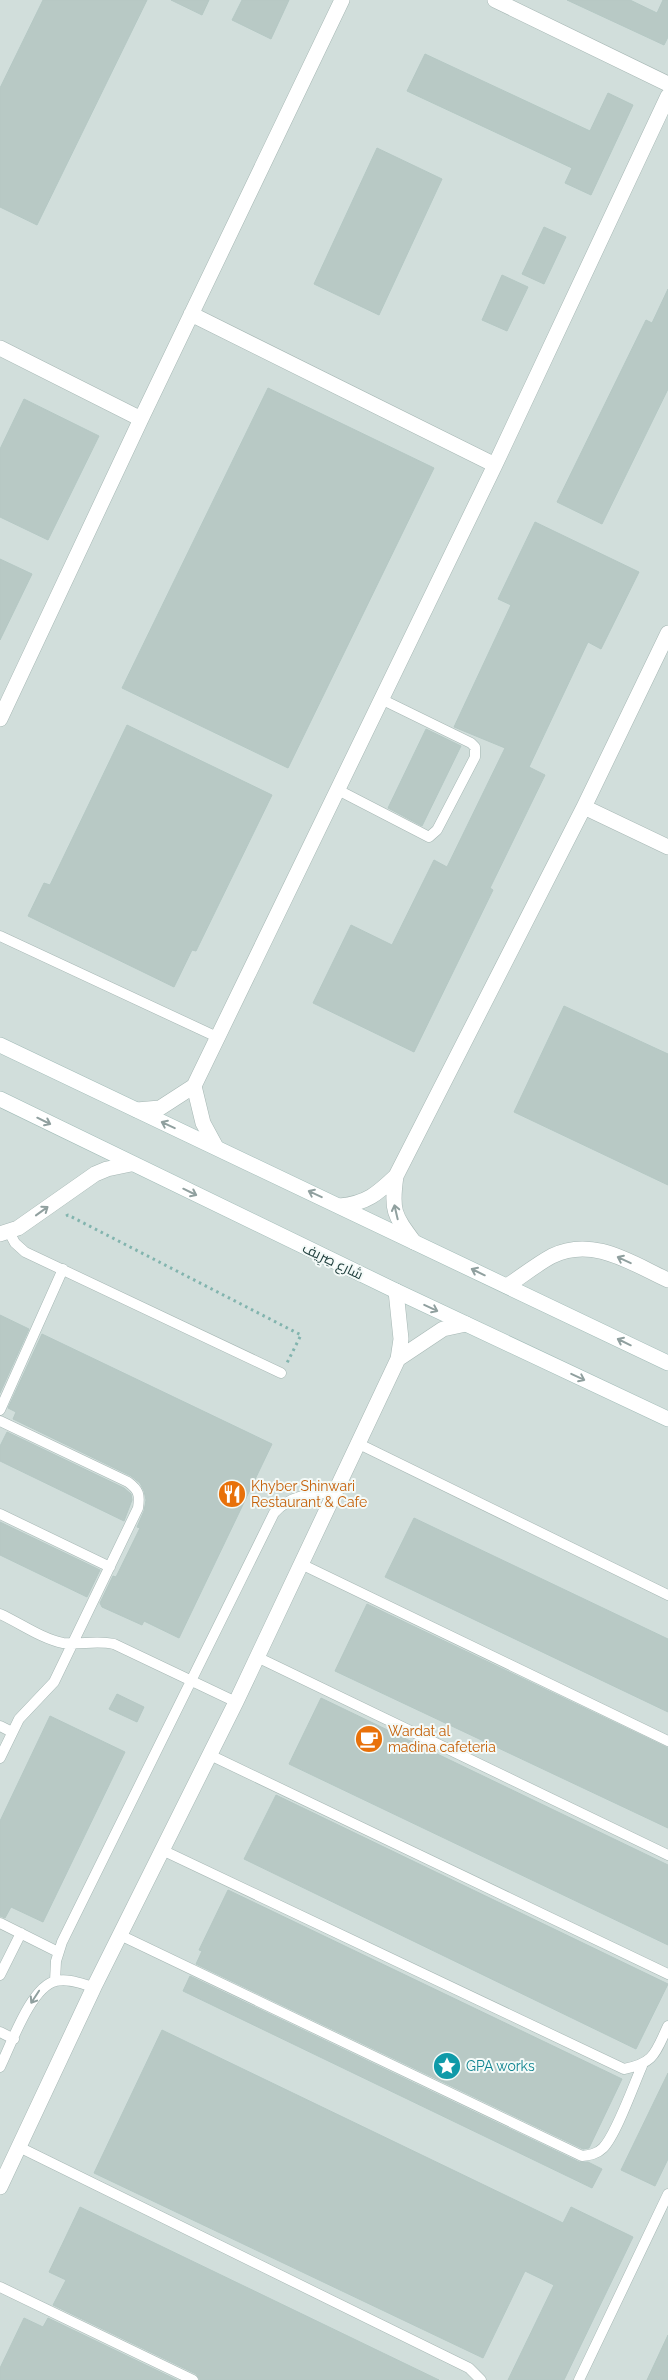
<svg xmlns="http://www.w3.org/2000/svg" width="668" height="2380" font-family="Raleway,Cairo,sans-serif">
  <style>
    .built { fill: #d1dedb }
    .building { fill: #b8c9c5; stroke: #b5c8c4 }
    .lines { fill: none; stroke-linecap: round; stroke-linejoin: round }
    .service-casing { stroke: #a6b7b4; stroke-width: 11 }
    .minor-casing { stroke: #a6b7b4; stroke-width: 16 }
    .secondary-casing { stroke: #a1bbb7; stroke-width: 16 }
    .path { stroke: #82b4ae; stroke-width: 3; stroke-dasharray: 2.5 4; stroke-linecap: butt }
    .service { stroke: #fff; stroke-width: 10 }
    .minor { stroke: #fff; stroke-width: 15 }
    .secondary { stroke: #fff; stroke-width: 15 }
    .oneway { stroke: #90a09f }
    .labels { text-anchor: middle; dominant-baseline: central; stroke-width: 4; stroke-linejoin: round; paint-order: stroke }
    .street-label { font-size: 14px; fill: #22413f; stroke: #f4faf8 }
    .food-label { font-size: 14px; fill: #c56008; stroke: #f4faf8; text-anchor: start }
    .culture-label { font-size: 14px; fill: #0d838f; stroke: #f4faf8; text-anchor: start }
  </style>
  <rect width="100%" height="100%" fill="#e4eeeb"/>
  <path class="built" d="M0,0H668V2380H0Z"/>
  <path class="building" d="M43,0H147L37,225L0,207V88Z
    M171,0H209L202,15Z
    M242,0H289L271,39L232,20Z
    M567,0H630L657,13L663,0H668V37L664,45Z
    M425,54L590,131L608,93L633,105L591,195L565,183L572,168L407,91Z
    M377,148L442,179L379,315L314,284Z
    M544,227L566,237L544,284L522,274Z
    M502,275L528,287L507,331L482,320Z
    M668,289V389L602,524L557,502L646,320L652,323Z
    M268,388L434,468L288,768L122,688Z
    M24,399L99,436L48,540L0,517V449Z
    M535,522L639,572L601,649L588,642L529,767L545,775L490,888L493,890L414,1052L313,1003L351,925L392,945L434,860L447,867L505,748L454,727L511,605L498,599Z
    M0,559L32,574L0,640Z
    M127,725L272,795L196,951L192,950L174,987L28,916L44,883L50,885Z
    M426,729L461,746L422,826L388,808Z
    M564,1006L668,1054V1185L514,1112Z
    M0,1315L29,1329L0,1393Z
    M42,1334L272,1444L179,1638L144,1621L142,1625L102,1607L100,1603L113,1576L116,1577L140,1528L137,1527L144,1511L146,1500L144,1491L140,1483L131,1476L13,1419L16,1412L8,1408Z
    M7,1432L124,1488L131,1494L132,1500L124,1521L0,1461V1446Z
    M414,1518L668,1639V1712L385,1577Z
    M0,1522L100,1570L87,1597L0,1555Z
    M367,1604L668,1748V1828L335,1671Z
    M117,1694L144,1707L137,1722L109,1709Z
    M321,1698L668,1865V1945L289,1764Z
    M50,1716L125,1752L43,1922L11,1907L5,1918L0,1916V1821Z
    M276,1795L668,1984L636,2049L244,1859Z
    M228,1890L622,2079L589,2148L583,2149L196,1964L202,1951L199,1950Z
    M190,1976L579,2162H588L602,2169L592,2188L183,1991Z
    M162,2030L563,2223L571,2207L633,2237L564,2380H508L554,2285L525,2271L483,2358L94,2173Z
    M668,2073V2159L655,2186L621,2170Z
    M80,2207L439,2380H200L196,2374L53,2305L66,2280L49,2272Z
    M24,2318L43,2327L48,2318L177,2380H0V2368Z
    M668,2335V2380H647Z"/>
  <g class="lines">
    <defs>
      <path id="service" d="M338,790L429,837L437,830L475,757V747L471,743L381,699
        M0,936L217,1037
        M9,1232L15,1243L25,1252L281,1373
        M0,1410L63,1269
        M0,1421L128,1482C139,1490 140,1495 138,1508L54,1682L19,1719L0,1758
        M357,1443L668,1595
        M0,1514L110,1567
        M301,1564L668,1741
        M0,1614C20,1623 42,1639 63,1643C81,1645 96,1640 114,1644L236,1702
        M257,1657L668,1855
        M0,1726L12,1732
        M210,1755L668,1974
        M162,1850L624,2069C655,2063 655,2053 668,2026
        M0,1923L58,1952
        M120,1935L582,2156C590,2155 597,2154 603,2148C616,2135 634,2084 642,2066
        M0,1975L21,1933
        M55,1981L56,1961L62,1942L274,1513C292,1494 309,1494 334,1493
        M0,2032L14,2039
        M0,2067C11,2045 31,1986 56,1981C68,1978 82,1984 94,1987
        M19,2147L469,2368L481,2380
        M0,2287L193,2380
        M579,2380L668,2194"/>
      <path id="minor" d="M495,0L668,84
        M191,314L495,465
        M0,348L141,419
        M0,719L141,419L342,0
        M584,807L668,847
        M194,1086L203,1123L216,1147
        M137,1110L160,1108L194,1086L495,465L668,96
        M340,1206C367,1203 377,1194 396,1176
        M0,1234L18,1228L95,1174L107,1169L131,1164
        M414,1242C394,1215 391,1211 396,1176L584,807L668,633
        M507,1286C522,1276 537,1264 552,1256C593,1236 631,1263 668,1280
        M398,1359L443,1329L466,1324
        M0,2187L94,1987L236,1702L398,1359L401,1339L396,1291"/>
      <path id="secondary" d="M0,1045L668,1363
        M0,1099L396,1291L668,1419"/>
    </defs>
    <use href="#service" class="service-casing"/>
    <use href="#minor" class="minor-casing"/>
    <use href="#secondary" class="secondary-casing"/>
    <path class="path" d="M66,1216L68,1215L301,1335L287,1363"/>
    <use href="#service" class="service"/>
    <use href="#minor" class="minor"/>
    <use href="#secondary" class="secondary"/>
  </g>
  <defs><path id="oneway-shaft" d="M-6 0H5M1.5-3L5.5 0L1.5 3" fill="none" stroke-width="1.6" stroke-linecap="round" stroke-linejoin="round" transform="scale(1.25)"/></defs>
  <g class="oneway">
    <use href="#oneway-shaft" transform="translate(44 1121) rotate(26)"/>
    <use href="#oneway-shaft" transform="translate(168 1125) rotate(-155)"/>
    <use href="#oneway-shaft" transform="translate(190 1192) rotate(26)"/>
    <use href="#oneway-shaft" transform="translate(315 1194) rotate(-155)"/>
    <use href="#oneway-shaft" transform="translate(42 1211) rotate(-36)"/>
    <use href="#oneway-shaft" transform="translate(396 1212) rotate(-103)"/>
    <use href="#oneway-shaft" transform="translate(624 1260) rotate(-155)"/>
    <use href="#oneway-shaft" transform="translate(478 1272) rotate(-154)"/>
    <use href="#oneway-shaft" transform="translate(431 1308) rotate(25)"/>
    <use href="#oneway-shaft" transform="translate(624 1342) rotate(-154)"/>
    <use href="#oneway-shaft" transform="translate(578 1377) rotate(25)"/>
    <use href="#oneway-shaft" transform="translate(35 1997) rotate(123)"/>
  </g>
  <defs>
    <symbol id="restaurant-disc" viewBox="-11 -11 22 22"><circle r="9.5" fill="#e8710a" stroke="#f4faf8"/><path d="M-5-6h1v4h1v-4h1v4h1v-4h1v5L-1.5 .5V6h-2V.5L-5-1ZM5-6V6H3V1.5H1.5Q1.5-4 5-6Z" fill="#fff"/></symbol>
    <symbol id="cafe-disc" viewBox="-11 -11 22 22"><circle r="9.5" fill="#e8710a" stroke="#f4faf8"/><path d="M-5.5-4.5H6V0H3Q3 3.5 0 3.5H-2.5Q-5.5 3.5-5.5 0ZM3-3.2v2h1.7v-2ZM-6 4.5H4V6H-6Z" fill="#fff"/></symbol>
    <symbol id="sight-disc" viewBox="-11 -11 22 22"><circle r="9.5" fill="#0f9aa8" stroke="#f4faf8"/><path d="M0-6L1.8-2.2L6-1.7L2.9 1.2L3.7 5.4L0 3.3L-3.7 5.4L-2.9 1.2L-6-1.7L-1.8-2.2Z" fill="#fff"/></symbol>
  </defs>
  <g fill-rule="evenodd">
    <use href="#restaurant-disc" x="216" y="1478" width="32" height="32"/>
    <use href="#cafe-disc" x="353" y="1723" width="32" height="32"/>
    <use href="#sight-disc" x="431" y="2050" width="32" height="32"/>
  </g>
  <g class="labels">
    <g class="street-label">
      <text transform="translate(333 1261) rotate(26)">شارع صِرِيف</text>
    </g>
    <g class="food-label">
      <text x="251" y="1486">Khyber Shinwari<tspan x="251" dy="16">Restaurant &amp; Cafe</tspan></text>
      <text x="388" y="1731">Wardat al<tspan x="388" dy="16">madina cafeteria</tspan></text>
    </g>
    <g class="culture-label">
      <text x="466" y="2066">GPA works</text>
    </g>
  </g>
</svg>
